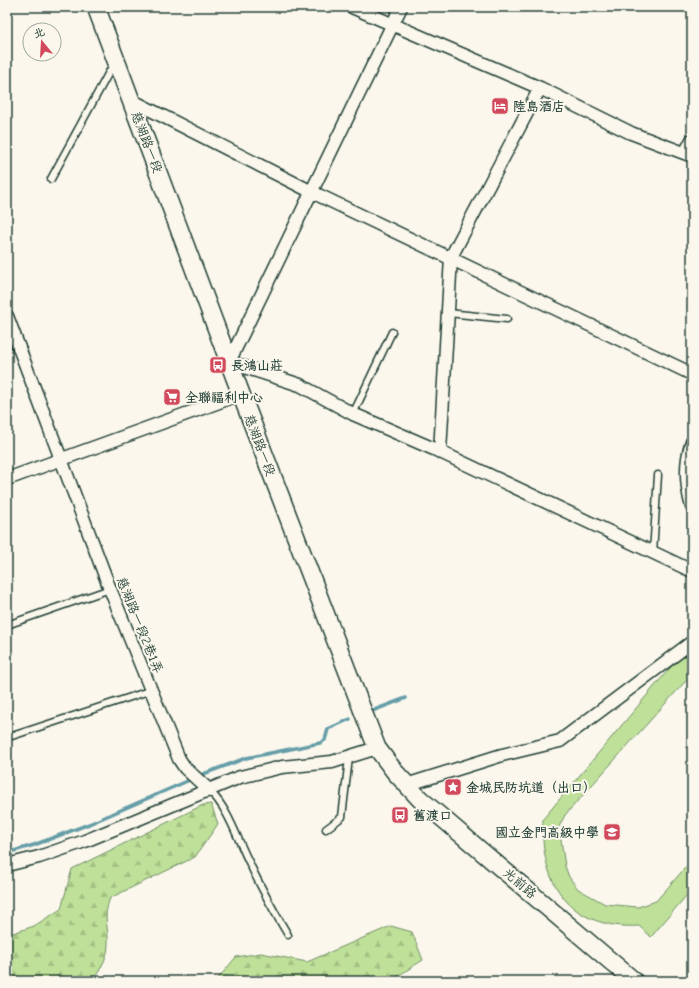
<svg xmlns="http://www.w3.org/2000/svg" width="699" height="988" font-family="'Comic Neue','LXGW WenKai TC',sans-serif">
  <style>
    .forest { fill: url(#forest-firs); stroke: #6f8e66 }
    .garden { fill: #bfe099; stroke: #6f8e66 }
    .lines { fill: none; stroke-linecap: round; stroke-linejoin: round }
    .stream { stroke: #659da8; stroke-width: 3.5 }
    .service-casing { stroke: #1f3d34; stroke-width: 9 }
    .minor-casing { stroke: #1f3d34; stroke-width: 15 }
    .secondary-casing { stroke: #1f3d34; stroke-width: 20 }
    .service { stroke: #fbf7ec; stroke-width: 6 }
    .minor { stroke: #fbf7ec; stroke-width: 12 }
    .secondary { stroke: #fbf7ec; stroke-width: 17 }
    .labels { text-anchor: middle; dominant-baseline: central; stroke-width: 4; stroke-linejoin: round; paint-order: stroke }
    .poi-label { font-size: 13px; font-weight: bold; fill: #1f3d34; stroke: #fbf7ec; text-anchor: start }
    .street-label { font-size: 13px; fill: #1f3d34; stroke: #fbf7ec }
  </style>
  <defs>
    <pattern id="forest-firs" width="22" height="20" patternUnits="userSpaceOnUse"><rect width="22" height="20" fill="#bfe099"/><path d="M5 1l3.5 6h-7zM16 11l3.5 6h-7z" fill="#a4c184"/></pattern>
  </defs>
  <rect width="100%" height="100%" fill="#fbf7ec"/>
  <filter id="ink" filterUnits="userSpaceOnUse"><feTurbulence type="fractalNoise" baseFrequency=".025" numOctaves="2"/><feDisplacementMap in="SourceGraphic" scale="8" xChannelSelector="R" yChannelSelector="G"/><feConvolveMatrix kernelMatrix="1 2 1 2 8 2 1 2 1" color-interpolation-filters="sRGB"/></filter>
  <g filter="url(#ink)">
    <path class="forest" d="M211,804L218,824L195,857L110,898C102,919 109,924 108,944C108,958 100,969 93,981H7V935L34,926L61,909L72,869L203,805Z
      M391,926L412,932L423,960L390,981H216L236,957L261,953L307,962Z"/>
    <path class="garden" d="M692,652V674L565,815L559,827L565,866L569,877L578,889L605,904L638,907L656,901L692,860V889L651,937L639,926C571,930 539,884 543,819L669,669L682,656Z"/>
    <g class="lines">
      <path class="stream" d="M372,711L406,698
        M198,776L246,758L320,743L325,740L328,729L350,719
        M7,853L34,845L89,824L192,779"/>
      <defs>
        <path id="service" d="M51,179L114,63
          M448,313L507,319
          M353,414L392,332
          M653,553L658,475
          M7,625L110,589
          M12,736L152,690
          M210,791C228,809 236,835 247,858C259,884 273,910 288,935
          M326,829L342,817L349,758"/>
        <path id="minor" d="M352,7L540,88L631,133L692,156
          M401,7L229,362L300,385L353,414L434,449L692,571
          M131,100L312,192L692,374
          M685,153L692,140
          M7,316L110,589L179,759L185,768L210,791
          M692,442C685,462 686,486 692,507
          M440,452L451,257L540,88
          M7,479L241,394
          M406,785L502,755L560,741L692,642
          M7,865L39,857L85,841L240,777L282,767L332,762L377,748"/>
        <path id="secondary" d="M96,7L241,394L377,748L395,772L420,799L634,981"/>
      </defs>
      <use href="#service" class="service-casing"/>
      <use href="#minor" class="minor-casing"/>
      <use href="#secondary" class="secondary-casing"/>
      <use href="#service" class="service"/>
      <use href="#minor" class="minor"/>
      <use href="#secondary" class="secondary"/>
    </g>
  </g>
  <defs>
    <symbol id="hotel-square" viewBox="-11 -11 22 22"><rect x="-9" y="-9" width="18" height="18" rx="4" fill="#d1495b" stroke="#fbf7ec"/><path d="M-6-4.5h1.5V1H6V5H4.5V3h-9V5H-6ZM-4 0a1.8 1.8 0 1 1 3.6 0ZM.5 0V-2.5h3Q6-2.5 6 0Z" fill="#fff"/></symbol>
    <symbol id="bus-square" viewBox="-11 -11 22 22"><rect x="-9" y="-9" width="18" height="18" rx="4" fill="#d1495b" stroke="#fbf7ec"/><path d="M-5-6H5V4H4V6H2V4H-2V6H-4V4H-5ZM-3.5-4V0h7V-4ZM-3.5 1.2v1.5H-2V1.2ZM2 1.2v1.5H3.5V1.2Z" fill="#fff"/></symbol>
    <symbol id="supermarket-square" viewBox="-11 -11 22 22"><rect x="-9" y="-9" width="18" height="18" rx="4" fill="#d1495b" stroke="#fbf7ec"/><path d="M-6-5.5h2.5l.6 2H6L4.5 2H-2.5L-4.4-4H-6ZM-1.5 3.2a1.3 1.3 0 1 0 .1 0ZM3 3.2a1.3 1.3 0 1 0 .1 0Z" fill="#fff"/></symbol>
    <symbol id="sight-square" viewBox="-11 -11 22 22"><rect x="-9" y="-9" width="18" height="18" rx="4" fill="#d1495b" stroke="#fbf7ec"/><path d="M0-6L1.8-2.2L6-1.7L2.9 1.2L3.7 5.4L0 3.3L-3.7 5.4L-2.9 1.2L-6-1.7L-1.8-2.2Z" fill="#fff"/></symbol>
    <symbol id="school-square" viewBox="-11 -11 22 22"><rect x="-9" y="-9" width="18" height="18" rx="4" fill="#d1495b" stroke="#fbf7ec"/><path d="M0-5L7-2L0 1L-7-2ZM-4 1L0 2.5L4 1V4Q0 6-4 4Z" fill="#fff"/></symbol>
  </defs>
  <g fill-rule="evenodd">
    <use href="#hotel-square" x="490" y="96" width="20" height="20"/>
    <use href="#bus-square" x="208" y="355" width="20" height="20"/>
    <use href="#supermarket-square" x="162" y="387" width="20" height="20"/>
    <use href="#sight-square" x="443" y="777" width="20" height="20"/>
    <use href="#bus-square" x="390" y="805" width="20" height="20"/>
    <use href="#school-square" x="602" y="822" width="20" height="20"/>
  </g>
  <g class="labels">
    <g class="poi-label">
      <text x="513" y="106">陸島酒店</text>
      <text x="231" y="365">長鴻山莊</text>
      <text x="185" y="397">全聯福利中心</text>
      <text x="466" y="787">金城民防坑道（出口）</text>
      <text x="413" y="815">舊渡口</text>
      <text x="599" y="832" text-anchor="end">國立金門高級中學</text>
    </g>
    <g class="street-label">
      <text transform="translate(147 142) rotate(69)">慈湖路一段</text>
      <text transform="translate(260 445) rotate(69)">慈湖路一段</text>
      <text transform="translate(140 625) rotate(68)">慈湖路一段2巷1弄</text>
      <text transform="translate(520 883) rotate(40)">光前路</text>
    </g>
  </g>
  <rect width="699" height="988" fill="none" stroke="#fbf7ec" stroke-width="24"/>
  <rect x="12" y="12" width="675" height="964" fill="none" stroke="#1f3d34" stroke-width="1.5" filter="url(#ink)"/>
  <g transform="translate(42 42) rotate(342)"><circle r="19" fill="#fbf7ec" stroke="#a3ada2"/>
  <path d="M0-3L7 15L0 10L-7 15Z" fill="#d1495b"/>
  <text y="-6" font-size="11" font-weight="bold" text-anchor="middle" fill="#1f3d34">北</text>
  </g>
</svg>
